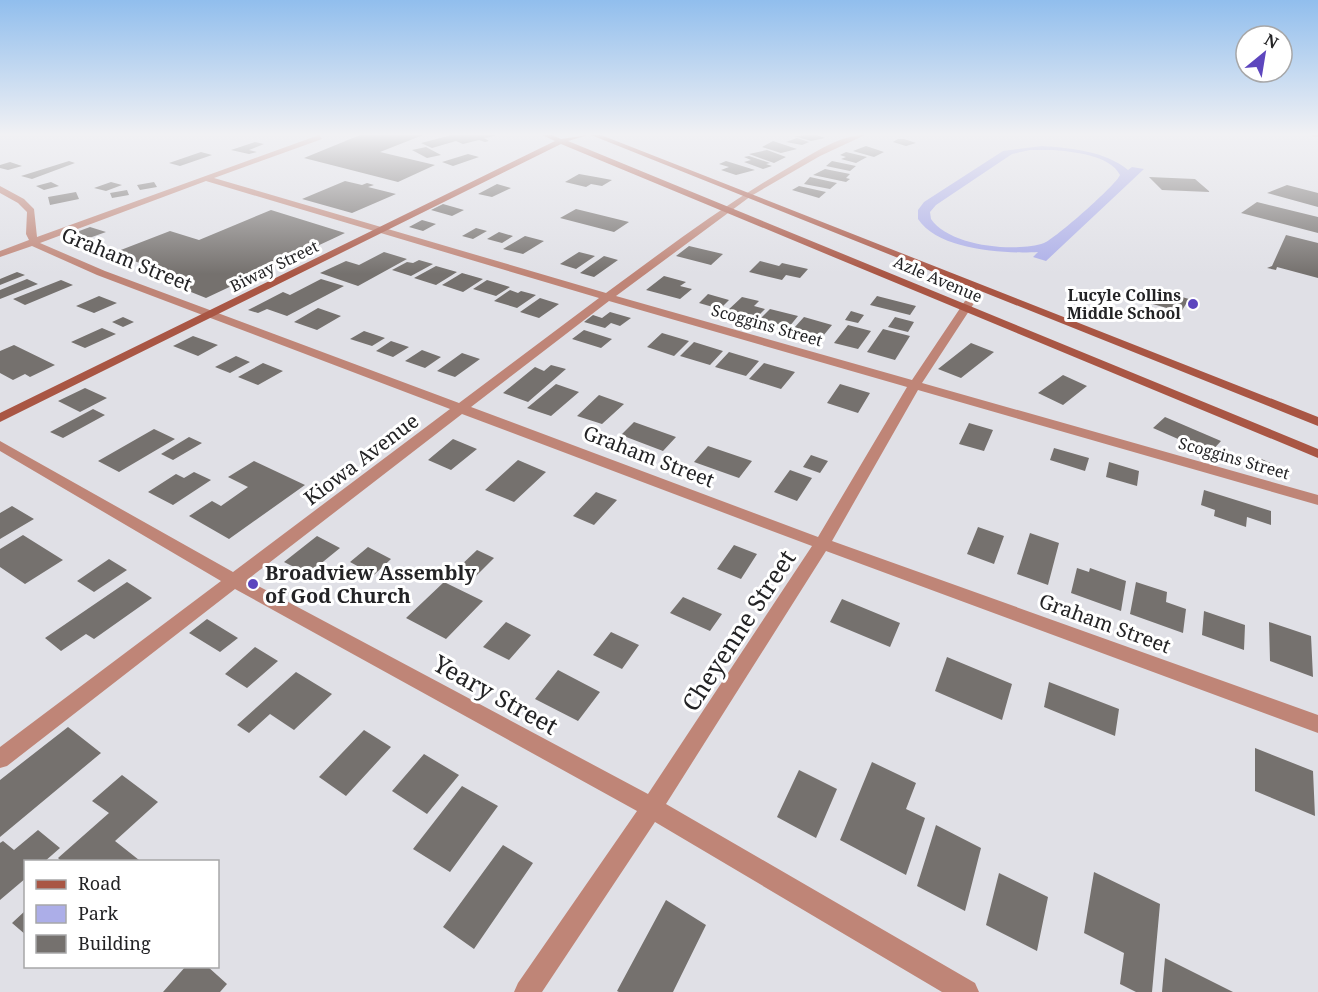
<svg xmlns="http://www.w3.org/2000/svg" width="1318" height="992" font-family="'Noto Serif',serif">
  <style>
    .green { fill: #acaee8; fill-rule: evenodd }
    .building { fill: #75716e }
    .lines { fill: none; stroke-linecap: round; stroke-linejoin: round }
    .street { fill: #bf8577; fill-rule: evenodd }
    .secondary { fill: #a95644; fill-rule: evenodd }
    .poi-dot { fill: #5d46be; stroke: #fff; stroke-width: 2 }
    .labels { text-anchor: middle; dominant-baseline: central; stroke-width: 6; stroke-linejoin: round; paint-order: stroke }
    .far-street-label { font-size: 16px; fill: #232325; stroke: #fff }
    .far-poi-label { font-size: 16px; font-weight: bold; fill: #232325; stroke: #fff; text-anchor: end }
    .street-label { font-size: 20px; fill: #232325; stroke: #fff }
    .poi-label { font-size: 20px; font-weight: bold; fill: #232325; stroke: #fff; text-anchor: start }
    .near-street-label { font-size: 24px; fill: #232325; stroke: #fff }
  </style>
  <rect width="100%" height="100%" fill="#e0e0e6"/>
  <path class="green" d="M1042,146C1071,148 1105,151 1128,170L1132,167L1144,169L1046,261L1033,257L1038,252C1004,254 938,250 918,219V210L924,202L1003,151ZM1054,150C1074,152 1110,155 1120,175C1116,185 1055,239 1044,243C1015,253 949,246 931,219L930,212L936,205L1012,154L1030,150Z"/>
  <path class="building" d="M360,135H423L380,152L435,165L398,182L304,158Z
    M452,135H495V136L484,138L489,141L485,142L479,140L463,144L456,141L432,148L421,143Z
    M817,135L825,138L811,141L794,136Z
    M797,138L809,142L802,145L786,142Z
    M898,139H904L916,143L906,146L893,142Z
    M773,141L797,149L781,153L762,147Z
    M255,142L264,144L249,150L257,152L249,154L231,150Z
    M866,146L884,152L874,157L853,151Z
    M426,147L441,155L427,158L412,150Z
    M767,150L786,157L774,163L749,154Z
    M201,152L212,155L180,166L169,163Z
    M846,152L867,157L856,163L841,159L846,157L840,155Z
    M468,154L479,157L453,166L442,162Z
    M749,156L770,163L766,164L772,166L763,169L744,162L751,160L744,157Z
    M69,161L75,163L32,179L21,176Z
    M726,161L755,170L736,175L721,170L729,167L719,164Z
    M832,161L856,166L850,171L826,166Z
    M10,162L22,166L8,170L0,168V165Z
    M825,169L850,174L846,178L850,179L846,182L813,175Z
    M579,174L596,177L612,180L602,186L591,184L586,187L565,182Z
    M810,177L837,183L830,189L804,184Z
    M1149,177L1195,179L1210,192L1162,190Z
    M345,181L362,185L367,183L374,185L368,187L396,194L352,213L302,199Z
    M51,182L59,186L44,190L36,186Z
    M111,182L122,185L106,191L94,188Z
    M154,182L157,187L140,190L137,185Z
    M497,184L511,188L492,197L478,194Z
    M1287,185L1318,193V207L1267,193Z
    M799,186L826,192L819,198L792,190Z
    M127,190L129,195L112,198L110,193Z
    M76,192L79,199L50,205L48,197Z
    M1257,202L1318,217V233L1241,213Z
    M443,204L464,210L452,216L431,210Z
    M576,209L629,222L614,232L560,218Z
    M271,210L345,233L206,298L181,288L193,283L113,253L170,231L199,240Z
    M422,220L436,224L423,231L409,227Z
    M90,227L106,232L78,242L63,237Z
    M476,228L487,231L473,239L462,236Z
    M499,232L513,236L502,243L487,239Z
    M1286,235L1318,243V278L1277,267L1276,270L1267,268L1272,266Z
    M525,236L544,241L523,254L503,249Z
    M689,246L723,254L711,265L676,256Z
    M384,252L407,259L358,286L320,273L346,261L359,265Z
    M579,252L595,256L576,269L560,264Z
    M604,256L618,260L594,277L580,273Z
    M419,260L433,264L411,276L392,270L407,262L413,263Z
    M760,261L779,266L782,263L808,269L800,278L786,275L782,280L749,272Z
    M436,266L457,272L436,285L414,278Z
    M17,272L25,275L0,285V279Z
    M462,273L483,279L463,292L442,285Z
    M664,276L686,282L680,286L692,289L680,299L646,290Z
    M27,279L38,284L0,299V290Z
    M321,279L344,286L287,316L267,309L258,313L248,310L283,292L290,295Z
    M61,280L73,285L25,305L13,299Z
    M487,280L510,287L496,296L473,289Z
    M1151,288L1189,299L1181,312L1142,301Z
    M510,290L518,293L521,291L536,295L517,308L494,301Z
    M708,294L729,300L720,309L699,303Z
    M99,296L117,303L94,313L76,306Z
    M877,296L916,306L910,315L870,305Z
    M742,297L759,301L754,306L765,309L755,319L727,311Z
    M540,298L559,304L539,318L520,312Z
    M318,308L341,316L317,330L294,322Z
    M770,309L798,316L789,327L760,319Z
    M851,311L864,315L858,323L845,320Z
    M610,312L631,318L620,326L611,323L605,328L584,322L593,315L602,318Z
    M123,317L134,322L123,327L112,322Z
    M804,317L832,325L823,336L794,328Z
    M895,317L914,322L908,332L888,327Z
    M848,325L871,331L858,349L834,343Z
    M102,328L116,334L85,348L71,342Z
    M883,329L910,336L895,360L867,352Z
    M584,330L612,339L601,348L572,339Z
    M364,331L385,338L372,346L350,339Z
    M662,333L689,341L674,356L647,347Z
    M193,336L218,345L198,356L173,346Z
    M391,341L409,347L393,357L376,351Z
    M694,342L723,351L710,365L680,356Z
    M971,343L994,352L961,378L938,369Z
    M14,345L55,365L30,377L25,374L13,380L0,373V351Z
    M422,350L441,357L425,368L405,361Z
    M729,352L759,361L746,376L715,367Z
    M462,353L480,359L455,377L437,371Z
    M236,356L250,362L230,373L215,367Z
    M263,363L283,371L258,385L238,377Z
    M764,363L795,372L781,389L749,379Z
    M551,365L566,369L528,402L503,393L535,367L544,371Z
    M1063,375L1087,386L1063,405L1038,393Z
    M556,384L579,392L551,416L527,408Z
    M840,384L870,393L858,413L827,403Z
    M85,388L107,398L80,412L58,401Z
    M599,395L624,404L602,424L577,416Z
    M93,409L105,415L63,438L50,432Z
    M1165,417L1221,441L1210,453L1153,428Z
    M634,422L676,437L663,451L621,435Z
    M969,423L993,430L984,451L959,444Z
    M154,429L175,439L119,472L98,461Z
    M189,437L202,443L173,460L161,454Z
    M453,439L477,449L451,470L428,460Z
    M708,446L752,461L739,478L694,462Z
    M1054,448L1089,458L1085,471L1050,460Z
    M811,455L828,461L820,473L803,467Z
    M1257,457L1288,471L1281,478L1250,463Z
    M518,460L546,472L514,502L485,490Z
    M254,461L305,485L229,539L189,516L212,501L221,506L248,487L228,477Z
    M1109,462L1139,471L1137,486L1106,477Z
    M790,470L812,478L797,501L774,492Z
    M194,472L211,480L173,505L148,492L176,474L184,478Z
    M1204,490L1271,511V525L1247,517L1246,527L1214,516L1215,510L1201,505Z
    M596,492L617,500L594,525L573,516Z
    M12,506L34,519L0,539V513Z
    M978,527L1004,536L994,564L967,554Z
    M1030,533L1059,543L1048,585L1017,574Z
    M23,535L63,560L25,584L0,567V549Z
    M317,536L340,548L308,574L284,562Z
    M734,545L757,554L741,579L717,569Z
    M368,547L391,559L374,575L350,562Z
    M477,550L494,558L476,576L458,568Z
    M109,559L127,570L94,592L77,581Z
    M1077,568L1089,572L1090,568L1126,581L1121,611L1071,593Z
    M127,582L152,598L94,639L86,634L61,651L45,638Z
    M444,582L483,601L446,639L406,618Z
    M1136,582L1167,592L1166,602L1186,609L1183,633L1130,614Z
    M683,597L722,614L710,631L670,613Z
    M842,599L900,623L890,647L830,622Z
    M1204,611L1245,625L1244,650L1202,635Z
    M207,619L238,638L220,652L189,633Z
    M506,622L531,635L509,660L483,647Z
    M1269,622L1311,636L1313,677L1270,661Z
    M611,632L639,645L622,669L593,655Z
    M255,647L278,661L247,688L225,674Z
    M947,657L1012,684L1002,720L935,691Z
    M558,670L600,692L578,721L535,699Z
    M296,672L332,694L294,730L270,714L249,733L237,725Z
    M1049,682L1119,709L1115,736L1044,707Z
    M68,727L101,753L0,837V780Z
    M364,730L391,747L346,796L319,777Z
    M1255,748L1313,771L1315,816L1255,791Z
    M424,754L459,775L427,814L392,791Z
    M872,762L916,783L906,809L925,818L906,875L840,840Z
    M799,770L837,789L816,838L777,817Z
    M122,775L158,802L115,841L139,860L62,862L58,858L109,813L92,801Z
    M462,786L498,806L450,872L413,849Z
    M936,825L981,848L965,911L917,886Z
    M38,830L60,848L44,862H26V878L0,900V843L3,841L14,850Z
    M503,845L533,863L474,949L443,927Z
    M1094,872L1160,904L1152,992H1136L1120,984L1124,953L1084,933Z
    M999,873L1048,897L1037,951L986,925Z
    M666,900L706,925L673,992H619L617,991Z
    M26,910V935L12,923Z
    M1165,958L1233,992H1162Z
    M186,966H207L227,984L220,992H163Z"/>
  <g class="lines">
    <path class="street" d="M319,135L322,139L214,178L606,293C667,248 727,203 793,165C814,153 840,135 865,135L820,156L751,196L616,296L912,380L975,286H983L984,288L922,383L1318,495V505L918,390L832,541L1318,715V733L826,551L666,804L975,983L979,992H942L655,822L542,992H514L518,983L637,811L235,589L7,766L0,768V747L221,581L0,451V441L233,572L450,409L97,275L32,246L0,257V251L29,240L26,234L27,212L18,203L0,193V186L24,199L34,209L37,237ZM206,181L599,298L459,403L105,271L40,243ZM609,301L907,387L818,537L471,407ZM462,414L812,546L648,794L247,580Z
      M1312,135H1318V137H1313Z"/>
    <path class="secondary" d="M542,135H552L561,139L588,135L568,141L1318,449V458L561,144L0,422V413L555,141Z
      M591,135H601L1318,417V426Z"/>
  </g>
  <linearGradient id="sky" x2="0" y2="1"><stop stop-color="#91beed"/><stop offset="0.49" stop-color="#f1f1f4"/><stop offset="1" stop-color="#f1f1f4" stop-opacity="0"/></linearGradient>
  <rect width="1318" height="274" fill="url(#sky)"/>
  <g class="poi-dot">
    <circle cx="1193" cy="304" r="6"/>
    <circle cx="253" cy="584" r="6"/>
  </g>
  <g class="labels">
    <g class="far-street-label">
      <text transform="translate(274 266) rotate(-26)">Biway Street</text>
      <text transform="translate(938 279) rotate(23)">Azle Avenue</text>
      <text transform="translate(767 325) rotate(16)">Scoggins Street</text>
      <text transform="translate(1234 458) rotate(16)">Scoggins Street</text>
    </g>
    <g class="far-poi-label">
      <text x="1181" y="295">Lucyle Collins<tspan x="1181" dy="18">Middle School</tspan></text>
    </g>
    <g class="street-label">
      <text transform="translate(127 259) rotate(22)">Graham Street</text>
      <text transform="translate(649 456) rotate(21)">Graham Street</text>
      <text transform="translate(361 459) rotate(-37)">Kiowa Avenue</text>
      <text transform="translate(1105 623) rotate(20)">Graham Street</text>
    </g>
    <g class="poi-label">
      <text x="265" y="572">Broadview Assembly<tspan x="265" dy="23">of God Church</tspan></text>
    </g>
    <g class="near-street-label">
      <text transform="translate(738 630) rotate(-57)">Cheyenne Street</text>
      <text transform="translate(496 694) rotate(29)">Yeary Street</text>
    </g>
  </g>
  <rect x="24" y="860" width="195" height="108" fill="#ffffff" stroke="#a7a7a8" stroke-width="1.5"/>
  <rect x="36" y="880" width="30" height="9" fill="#a95644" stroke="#a7a7a8" stroke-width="1.5"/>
  <text x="78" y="890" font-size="18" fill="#232325">Road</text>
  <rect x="36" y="905" width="30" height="18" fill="#acaee8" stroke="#a7a7a8" stroke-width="1.5"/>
  <text x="78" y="920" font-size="18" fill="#232325">Park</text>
  <rect x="36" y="935" width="30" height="18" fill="#75716e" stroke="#a7a7a8" stroke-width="1.5"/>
  <text x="78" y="950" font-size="18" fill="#232325">Building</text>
  <g transform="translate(1264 54) rotate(30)"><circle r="28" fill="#ffffff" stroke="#a7a7a8" stroke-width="1.5"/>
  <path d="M0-4.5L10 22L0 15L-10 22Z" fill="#5d46be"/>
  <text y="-9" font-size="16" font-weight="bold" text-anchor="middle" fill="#232325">N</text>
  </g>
</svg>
